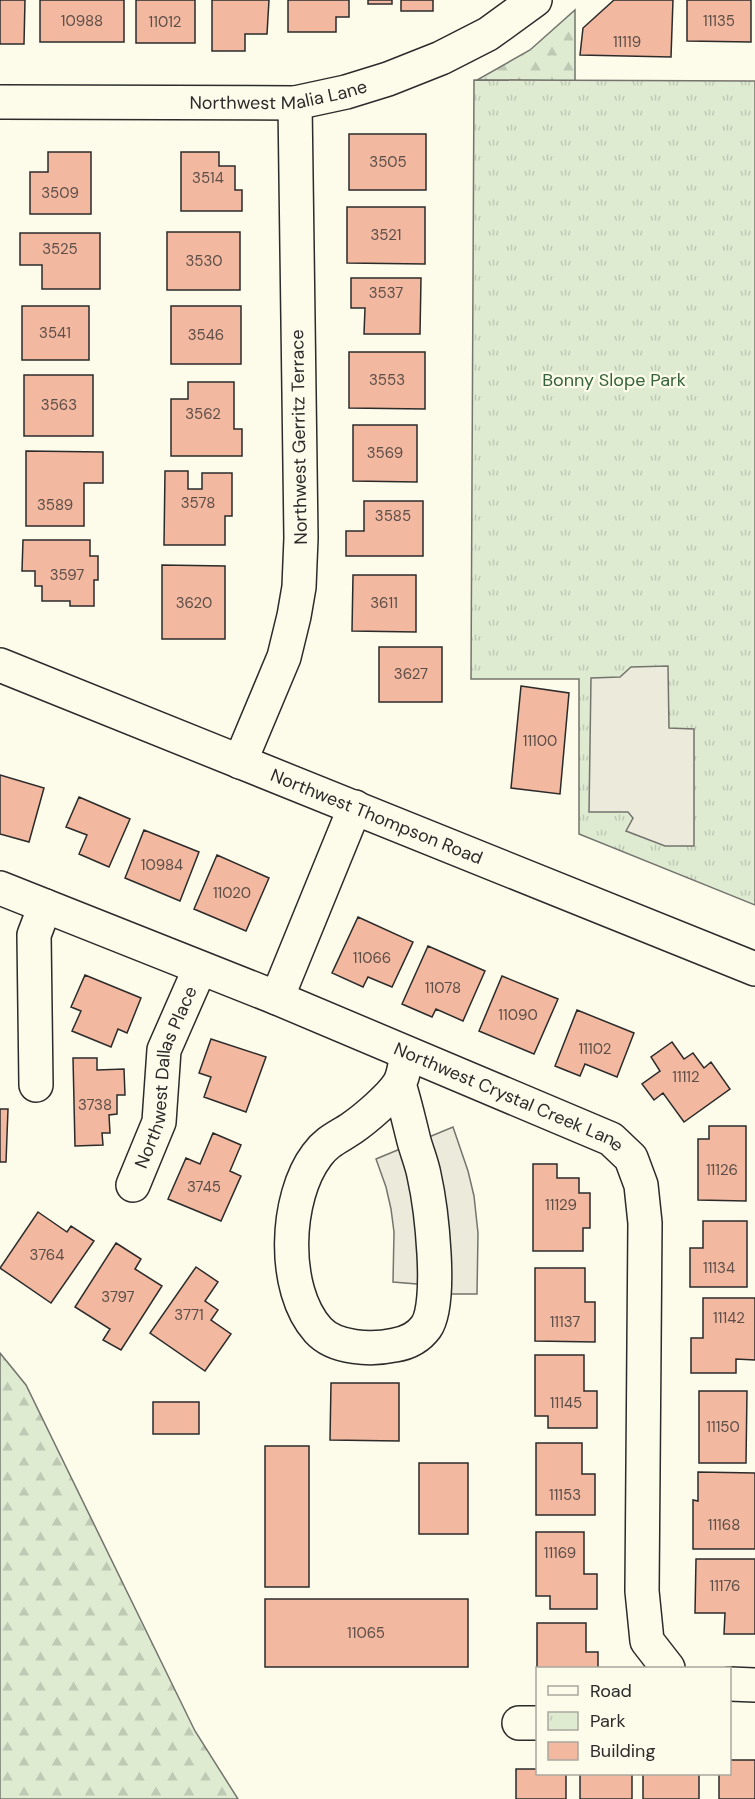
<svg xmlns="http://www.w3.org/2000/svg" width="755" height="1799" font-family="'DM Sans',sans-serif">
  <style>
    .forest { fill: url(#forest-firs); stroke: #74746e; stroke-width: 1.5 }
    .park { fill: url(#park-tufts); stroke: #74746e; stroke-width: 1.5 }
    .parking { fill: #eceadb; stroke: #74746e; stroke-width: 1.5 }
    .building { fill: #f2b8a0; stroke: #2b2b2b; stroke-width: 1.5 }
    .lines { fill: none; stroke-linecap: round; stroke-linejoin: round }
    .minor-casing { stroke: #2b2b2b; stroke-width: 36 }
    .minor { stroke: #fdfbea; stroke-width: 33 }
    .labels { text-anchor: middle; dominant-baseline: central; stroke-width: 4.5; stroke-linejoin: round; paint-order: stroke }
    .number-label { font-size: 15px; fill: #5d4e48 }
    .street-label { font-size: 18px; fill: #2b2b2b; stroke: #fdfbea }
    .park-label { font-size: 18px; fill: #34623c; stroke: #fdfbea }
  </style>
  <defs>
    <pattern id="forest-firs" width="22" height="20" patternUnits="userSpaceOnUse" patternTransform="scale(1.5)"><rect width="22" height="20" fill="#deebd1"/><path d="M5 1l3.5 6h-7zM16 11l3.5 6h-7z" fill="#bfcab4"/></pattern>
    <pattern id="park-tufts" width="24" height="20" patternUnits="userSpaceOnUse" patternTransform="scale(1.5)"><rect width="24" height="20" fill="#deebd1"/><path d="M3 7l-1-3M5 7V3M7 7l1-3M15 17l-1-3M17 17v-4M19 17l1-3" fill="none" stroke="#bfcab4"/></pattern>
  </defs>
  <rect width="100%" height="100%" fill="#fdfbea"/>
  <path class="forest" d="M575,10V81L477,80L530,50Z
    M0,1353L26,1385L195,1731L238,1799H0Z"/>
  <path class="park" d="M474,80L755,81V905L579,834V679H471Z"/>
  <path class="parking" d="M668,666L669,728L694,729V846H665L626,831L633,818L628,812H589L591,678L620,677L631,667Z
    M453,1127L468,1171L474,1196L478,1233L477,1294H420V1286L417,1284L393,1282L394,1232L391,1209L386,1187L376,1159Z"/>
  <path class="building" d="M0,0H25L24,44H0Z
    M40,0H124V42H40Z
    M136,0H195V43H136Z
    M212,0H269L267,34H245V51H212Z
    M288,0H349V17H336V32H288Z
    M368,0H392V4H368Z
    M401,0H433V11H401Z
    M614,0H673L671,57L580,55L583,28Z
    M687,0H751V42L687,41Z
    M349,134H426V190H349Z
    M48,152H91V214H30V172H48Z
    M181,152H219V166H235V190H242V211H181Z
    M347,207H425V264L347,263Z
    M167,232H240V290H167Z
    M20,233H100V289H42V265H20Z
    M351,278H421L420,334H364L365,308H351Z
    M22,306H89V360H22Z
    M171,306H241V364H171Z
    M349,352H425V409L349,408Z
    M24,375H93V436H24Z
    M188,382H234V429H242V456H171V399H188Z
    M353,425H417V482L353,481Z
    M26,451L103,452V483H84V526H26Z
    M165,471H188V489H202V473H232V516H225V545H164Z
    M364,501H423V556H346V531H364Z
    M23,540H90V556H98V580H94V606H70V601H42V586H35V571H22Z
    M162,565L225,566V639H162Z
    M353,575H416V632L352,631Z
    M379,647H442V702H379Z
    M521,686L569,693L560,794L511,788Z
    M0,775L44,788L29,842L0,834Z
    M79,797L130,819L109,867L79,854L87,835L66,827Z
    M144,830L199,852L180,901L125,878Z
    M217,855L269,878L246,931L194,909Z
    M358,917L413,942L392,987L368,977L363,987L332,973Z
    M428,946L485,971L463,1021L436,1009L432,1017L402,1004Z
    M85,975L141,998L127,1033L118,1029L111,1047L72,1031L81,1011L71,1007Z
    M502,976L558,999L534,1054L479,1031Z
    M577,1010L634,1033L617,1077L585,1064L580,1076L555,1066Z
    M211,1039L266,1057L246,1112L204,1097L211,1077L199,1073Z
    M672,1042L684,1059L693,1053L704,1068L711,1062L730,1089L684,1122L663,1093L654,1100L642,1084L660,1071L651,1057Z
    M73,1058H97V1070L124,1069L125,1095H117V1114L109,1115L110,1133H102L103,1145L75,1146Z
    M0,1109H8L6,1162H0Z
    M709,1126H746V1201L698,1200V1139H709Z
    M213,1133L241,1145L230,1171L241,1176L221,1221L168,1199L186,1158L200,1164Z
    M533,1164H557V1178H579V1193H590V1228H583V1251H533Z
    M38,1212L67,1232L71,1226L94,1241L51,1303L0,1268Z
    M703,1221H747V1287H690V1248H703Z
    M116,1243L141,1259L135,1269L162,1286L121,1350L103,1340L110,1329L75,1307Z
    M196,1267L218,1282L205,1301L218,1310L211,1320L231,1334L205,1371L150,1333Z
    M535,1268H585V1302H595V1342L535,1341Z
    M703,1298H755V1360L736,1359V1373H691V1338H703Z
    M535,1355H584V1391H597V1428H548V1416H535Z
    M331,1383H399V1441L330,1440Z
    M699,1391H747L746,1463H699Z
    M153,1402H199V1434H153Z
    M536,1443H582V1474H595V1515H536Z
    M265,1446H309V1587H265Z
    M419,1463H468V1534H419Z
    M698,1472L755,1473V1549H693V1500L698,1501Z
    M536,1532H584V1574H597V1609H550V1596H536Z
    M696,1559H755V1634H724L725,1613H695Z
    M265,1599H468V1667H265Z
    M537,1623H586V1652H598V1668H538L537,1695Z
    M730,1760H755V1799H719V1774H730Z
    M516,1769H538V1774H566V1799H516Z
    M580,1774H632V1799H580Z
    M643,1774H699V1799H643Z"/>
  <g class="lines">
    <defs>
      <g id="minor">
        <path id="s1" d="M0,102L295,103L346,92L388,79L441,58L488,34L535,0"/>
        <path id="s2" d="M0,665L755,969"/>
        <path d="M240,762L284,657L294,616L299,587L301,538L295,103"/>
        <path id="s3" d="M0,888L277,998L611,1139L631,1158L641,1185L645,1223L642,1591L647,1641L668,1668"/>
        <path d="M277,998L355,807"/>
        <path d="M399,1084C405,1103 409,1121 414,1141C417,1152 422,1164 424,1175C431,1206 443,1303 426,1327C418,1338 407,1343 395,1345C372,1350 335,1349 318,1330C281,1289 285,1197 317,1155C327,1141 339,1137 352,1128C365,1119 391,1097 399,1084C404,1076 405,1063 407,1054"/>
        <path d="M36,1085L34,935L45,906"/>
        <path id="s4" d="M133,1185L159,1122L164,1050L200,968"/>
        <path d="M730,1684L755,1685"/>
        <path d="M519,1723H538"/>
      </g>
    </defs>
    <use href="#minor" class="minor-casing"/>
    <use href="#minor" class="minor"/>
  </g>
  <g class="labels">
    <g class="number-label">
      <text x="82" y="21">10988</text>
      <text x="719" y="21">11135</text>
      <text x="165" y="22">11012</text>
      <text x="627" y="42">11119</text>
      <text x="388" y="162">3505</text>
      <text x="208" y="178">3514</text>
      <text x="60" y="193">3509</text>
      <text x="386" y="235">3521</text>
      <text x="60" y="249">3525</text>
      <text x="204" y="261">3530</text>
      <text x="386" y="293">3537</text>
      <text x="55" y="333">3541</text>
      <text x="206" y="335">3546</text>
      <text x="387" y="380">3553</text>
      <text x="59" y="405">3563</text>
      <text x="203" y="414">3562</text>
      <text x="385" y="453">3569</text>
      <text x="198" y="503">3578</text>
      <text x="55" y="505">3589</text>
      <text x="393" y="516">3585</text>
      <text x="67" y="575">3597</text>
      <text x="194" y="603">3620</text>
      <text x="384" y="603">3611</text>
      <text x="411" y="674">3627</text>
      <text x="540" y="741">11100</text>
      <text x="162" y="865">10984</text>
      <text x="232" y="893">11020</text>
      <text x="372" y="958">11066</text>
      <text x="443" y="988">11078</text>
      <text x="518" y="1015">11090</text>
      <text x="595" y="1049">11102</text>
      <text x="686" y="1077">11112</text>
      <text x="95" y="1105">3738</text>
      <text x="722" y="1170">11126</text>
      <text x="204" y="1187">3745</text>
      <text x="561" y="1205">11129</text>
      <text x="47" y="1255">3764</text>
      <text x="719" y="1268">11134</text>
      <text x="118" y="1297">3797</text>
      <text x="189" y="1315">3771</text>
      <text x="729" y="1318">11142</text>
      <text x="565" y="1322">11137</text>
      <text x="566" y="1403">11145</text>
      <text x="723" y="1427">11150</text>
      <text x="565" y="1495">11153</text>
      <text x="724" y="1525">11168</text>
      <text x="560" y="1553">11169</text>
      <text x="725" y="1586">11176</text>
      <text x="366" y="1633">11065</text>
    </g>
    <g class="street-label">
      <text stroke="none"><textPath href="#s1" startOffset="279">Northwest Malia Lane</textPath></text>
      <text transform="translate(299 437) rotate(-91)">Northwest Gerritz Terrace</text>
      <text stroke="none"><textPath href="#s2" startOffset="406">Northwest Thompson Road</textPath></text>
      <text stroke="none"><textPath href="#s4" startOffset="114">Northwest Dallas Place</textPath></text>
      <text stroke="none"><textPath href="#s3" startOffset="550">Northwest Crystal Creek Lane</textPath></text>
    </g>
    <g class="park-label">
      <text x="614" y="380">Bonny Slope Park</text>
    </g>
  </g>
  <rect x="536" y="1667" width="195" height="108" fill="#fdfbea" stroke="#a9a89e" stroke-width="1.5"/>
  <rect x="548" y="1686" width="30" height="9" fill="#fdfbea" stroke="#a9a89e" stroke-width="1.5"/>
  <text x="590" y="1697" font-size="18" fill="#2b2b2b">Road</text>
  <rect x="548" y="1712" width="30" height="18" fill="url(#park-tufts)" stroke="#a9a89e" stroke-width="1.5"/>
  <text x="590" y="1727" font-size="18" fill="#2b2b2b">Park</text>
  <rect x="548" y="1742" width="30" height="18" fill="#f2b8a0" stroke="#a9a89e" stroke-width="1.5"/>
  <text x="590" y="1757" font-size="18" fill="#2b2b2b">Building</text>
</svg>
